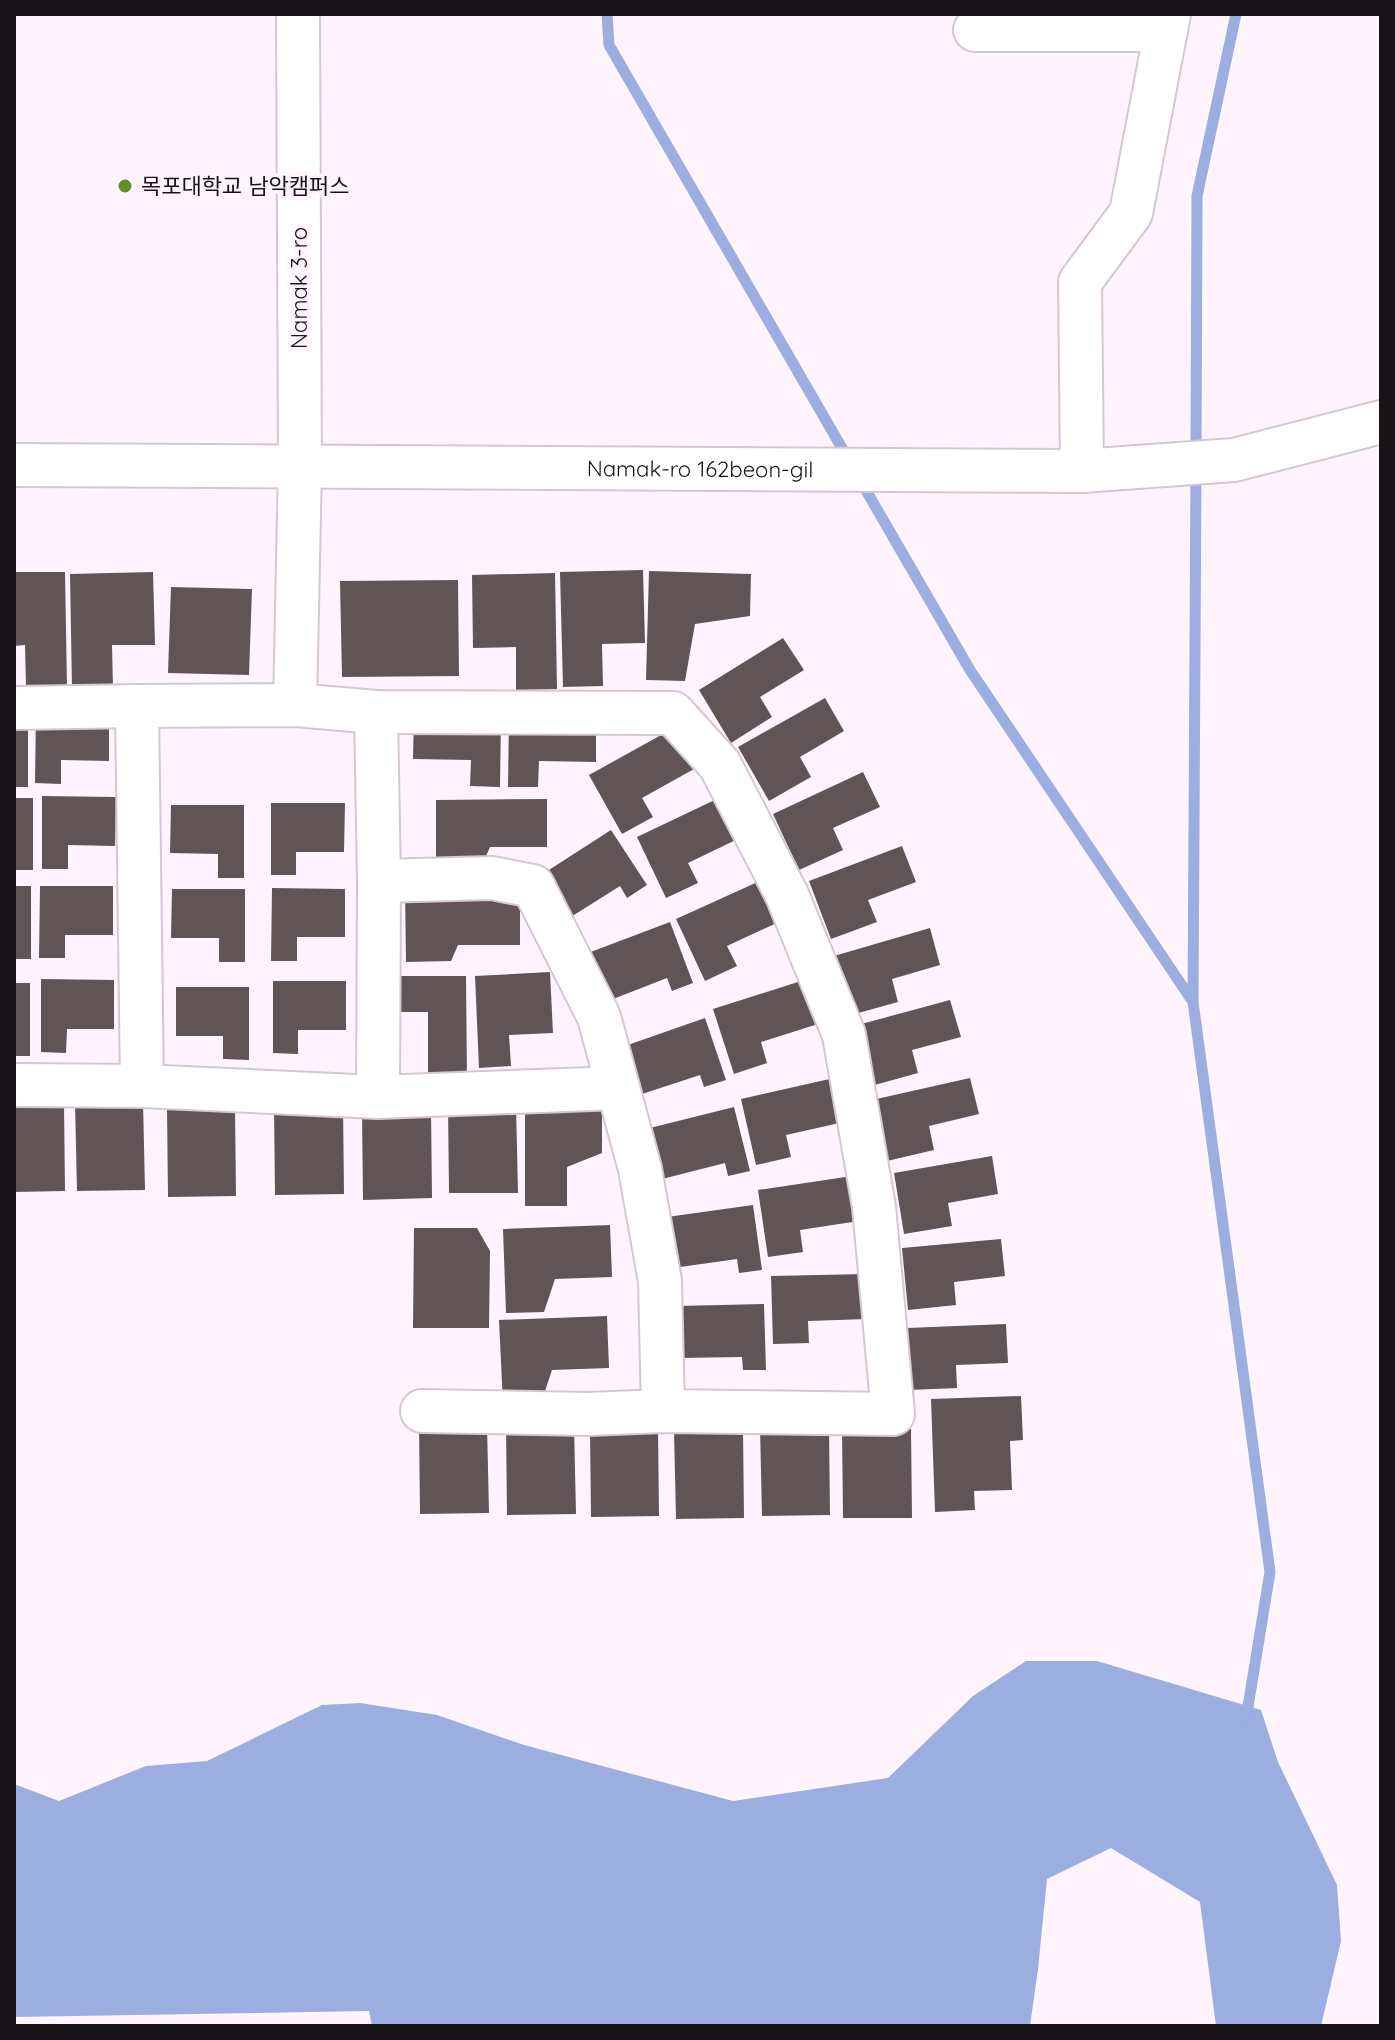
<svg xmlns="http://www.w3.org/2000/svg" width="1395" height="2040" font-family="Quicksand,'Noto Sans KR',sans-serif">
  <style>
    .water { fill: #9baedf }
    .lines { fill: none; stroke-linecap: round; stroke-linejoin: round }
    .stream { stroke: #9baedf; stroke-width: 11 }
    .building { fill: #625356 }
    .minor-casing { stroke: #d4c7d1; stroke-width: 46 }
    .minor { stroke: #fff; stroke-width: 42 }
    .poi-dot { fill: #5f9027; stroke: #fff4fd; stroke-width: 3 }
    .labels { text-anchor: middle; dominant-baseline: central; stroke-width: 8; stroke-linejoin: round; paint-order: stroke }
    .poi-label { font-size: 22px; fill: #171317; stroke: #fff4fd; text-anchor: start }
    .street-label { font-size: 22px; fill: #171317; stroke: #fff4fd }
  </style>
  <rect width="100%" height="100%" fill="#fff4fd"/>
  <path class="water" d="M1026,1661H1097L1261,1710L1278,1762L1337,1885L1341,1941L1321,2026H1216L1200,1902L1111,1848L1047,1879L1038,1969L1030,2026H372L369,2011L14,2017V1784L59,1801L146,1766L207,1761L322,1705L360,1703L437,1715L524,1745L733,1801L888,1778L973,1696Z"/>
  <g class="lines">
    <path class="stream" d="M607,14L609,45L850,462
      M1196,454L1197,196L1236,14
      M1196,471L1193,1002L1270,1572L1246,1719
      M860,480L970,670L1193,1002"/>
  </g>
  <path class="building" d="M643,570L645,643L602,644L603,686L563,687L560,572Z
    M649,571L751,574L750,616L695,624L685,681L646,680Z
    M14,572H65L67,688H26L25,645L14,646Z
    M153,572L155,645H112L113,688L72,689L70,574Z
    M555,573L557,689L516,690V647L473,648L472,575Z
    M458,580L459,676L342,677L340,581Z
    M171,587L252,589L249,675L168,673Z
    M783,638L804,670L760,697L772,717L731,743L699,690Z
    M825,698L844,731L800,757L811,777L769,801L738,747Z
    M36,711H109V761L61,760V784L35,783Z
    M14,714H28V787H14Z
    M414,714L501,715L500,787L470,786L471,760L413,759Z
    M509,715L596,716V762L539,761L538,787H508Z
    M672,729L694,769L642,798L653,817L622,834L589,775Z
    M863,772L880,807L833,828L843,850L799,870L773,814Z
    M42,796L116,797L115,846L68,845V869H42Z
    M723,796L742,837L688,863L698,883L666,898L637,837Z
    M14,798H33V870H14Z
    M547,799V847H490L479,872H436V800Z
    M271,803H345L344,852H296V875H271Z
    M171,805H244V878H218V854L170,853Z
    M611,830L647,885L627,898L620,886L566,920L538,877Z
    M902,846L916,882L868,900L877,922L831,939L809,881Z
    M762,880L781,921L727,946L737,966L705,981L676,919Z
    M14,886H31V959H14Z
    M40,886H113V935H65V958H39Z
    M405,887H520V945H458L451,961L406,962Z
    M272,888L345,889V937H297V961H271Z
    M172,889H245V962H219V938H171Z
    M670,922L693,983L672,991L667,978L608,1001L588,953Z
    M930,928L940,965L892,979L898,1002L851,1015L834,956Z
    M550,972L553,1033L509,1035L511,1066L479,1068L475,976Z
    M400,976H466L467,1081H428V1012H400Z
    M41,979L114,980V1029H67L66,1053L41,1052Z
    M804,980L818,1024L761,1042L767,1063L734,1074L713,1009Z
    M273,981H346V1030H298V1054L273,1053Z
    M14,983H30V1056H14Z
    M176,987H249V1060L223,1059V1036H176Z
    M950,1000L961,1037L912,1050L918,1073L871,1086L854,1026Z
    M705,1018L726,1080L704,1087L700,1075L639,1095L622,1047Z
    M834,1078L844,1122L786,1135L791,1157L756,1165L741,1099Z
    M970,1078L979,1114L929,1126L934,1150L887,1161L872,1100Z
    M143,1101L145,1190L77,1191L75,1102Z
    M525,1102L602,1103V1153L567,1167V1206H525Z
    M14,1103H64L65,1191L14,1192Z
    M516,1104L518,1193H449L448,1105Z
    M343,1105L344,1194L275,1195L274,1106Z
    M235,1107L236,1196L168,1197L167,1108Z
    M734,1107L750,1171L728,1176L725,1163L662,1179L650,1128Z
    M431,1109L432,1198L363,1200L362,1111Z
    M992,1156L998,1194L948,1203L952,1226L904,1234L894,1173Z
    M852,1176L859,1221L800,1230L803,1252L768,1257L758,1190Z
    M753,1205L762,1270L739,1273L737,1259L673,1268L667,1217Z
    M610,1225L612,1277L555,1279L544,1312L506,1313L503,1229Z
    M414,1228H477L490,1251L489,1328H413Z
    M1001,1239L1005,1276L954,1282L956,1305L908,1310L902,1248Z
    M866,1274L867,1319L808,1321L809,1343L773,1344L771,1276Z
    M764,1304L766,1370H743L742,1357L678,1358L677,1306Z
    M607,1316L609,1368L552,1370L541,1403L503,1404L499,1320Z
    M1006,1324L1008,1363L956,1365L957,1388L909,1390L907,1328Z
    M1021,1396L1023,1440L1010,1441L1012,1490L974,1491L975,1510L935,1512L931,1399Z
    M487,1424L489,1513L420,1514L419,1425Z
    M574,1425L576,1514L507,1515L506,1426Z
    M829,1426L830,1515L762,1516L760,1427Z
    M658,1427L659,1516L591,1517L590,1429Z
    M743,1429L744,1518L676,1519L674,1430Z
    M842,1429H911L912,1518H843Z"/>
  <g class="lines">
    <defs>
      <g id="minor">
        <path d="M975,30H1166"/>
        <path id="s1" d="M14,465L1082,471L1234,460L1381,422"/>
        <path d="M1082,471L1080,282L1131,213L1169,14"/>
        <path d="M295,705L300,466L298,14"/>
        <path d="M14,708L137,706"/>
        <path d="M376,712L379,881L378,1097"/>
        <path d="M379,881L492,878L533,886L599,1017L640,1169L660,1281L663,1411"/>
        <path d="M14,1085L142,1086L378,1097L618,1088"/>
        <path d="M142,1086L137,706L295,705L376,712L673,713L720,765L787,895L844,1035L874,1207L893,1414L663,1411L588,1414L422,1411"/>
      </g>
    </defs>
    <use href="#minor" class="minor-casing"/>
    <use href="#minor" class="minor"/>
  </g>
  <circle class="poi-dot" cx="125" cy="186" r="8"/>
  <g class="labels">
    <g class="poi-label">
      <text x="141" y="186">목포대학교 남악캠퍼스</text>
    </g>
    <g class="street-label">
      <text transform="translate(299 288) rotate(-90)">Namak 3-ro</text>
      <text stroke="none"><textPath href="#s1" startOffset="686">Namak-ro 162beon-gil</textPath></text>
    </g>
  </g>
  <rect width="1395" height="2040" fill="none" stroke="#171317" stroke-width="32"/>
</svg>
